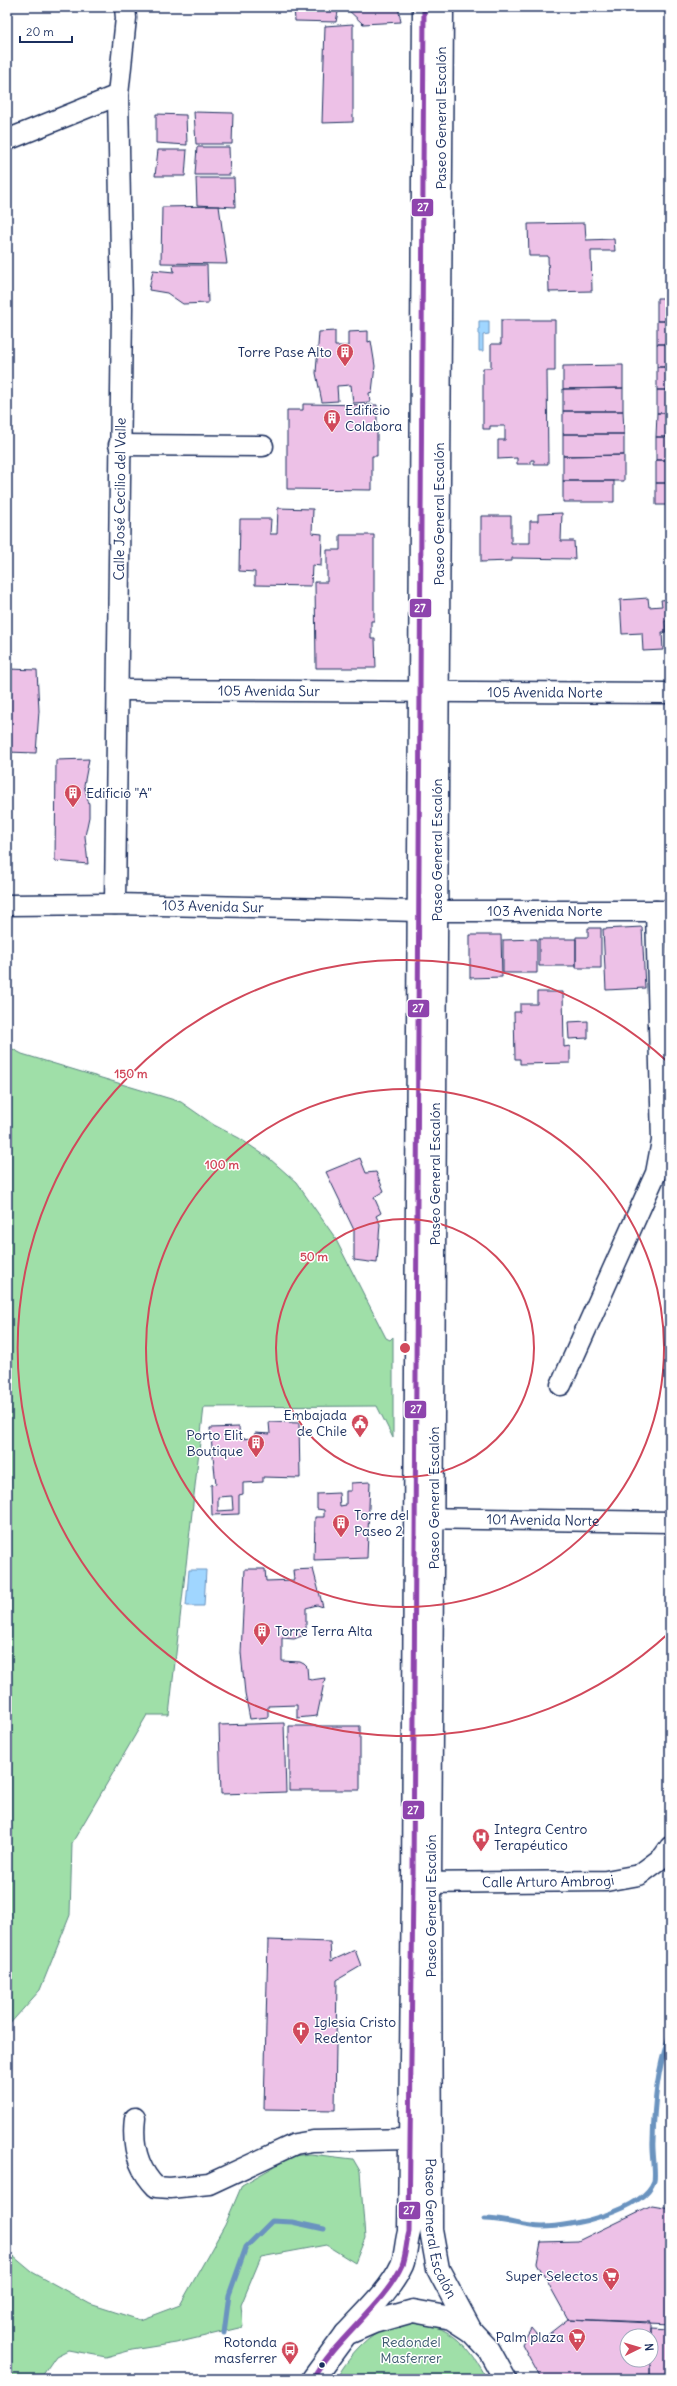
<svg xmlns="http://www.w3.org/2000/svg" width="677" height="2386" font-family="Delius,sans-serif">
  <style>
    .green { fill: #9fdfa8; stroke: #5d8783 }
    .water { fill: #a0d6ff; stroke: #6b93bf }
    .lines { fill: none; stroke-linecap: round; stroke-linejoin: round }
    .stream { stroke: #6b93bf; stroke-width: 5 }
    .building { fill: #edc1e7; stroke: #1b2f5e; fill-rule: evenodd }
    .minor-casing { stroke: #1b2f5e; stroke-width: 23 }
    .tertiary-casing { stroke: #1b2f5e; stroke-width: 25 }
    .secondary-casing { stroke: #1b2f5e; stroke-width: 25 }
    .minor { stroke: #fff; stroke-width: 20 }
    .tertiary { stroke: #fff; stroke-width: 22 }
    .secondary { stroke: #fff; stroke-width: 22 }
    .bus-1-casing { stroke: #fff; stroke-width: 8 }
    .bus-1 { stroke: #8e44ad; stroke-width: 5 }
    .ring { fill: none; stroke: #d1495b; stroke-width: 2 }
    .bus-dot { fill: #1b2f5e; stroke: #fff; stroke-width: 1.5 }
    .labels { text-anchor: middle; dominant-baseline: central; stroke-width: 3; stroke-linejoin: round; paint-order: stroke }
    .street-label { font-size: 14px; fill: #1b2f5e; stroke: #fff }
    .poi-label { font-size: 14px; fill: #1b2f5e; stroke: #fff; text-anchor: end }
    .park-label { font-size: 14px; fill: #3c5b70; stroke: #fff }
    .centre { fill: #d1495b; stroke: #fff; stroke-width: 2 }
    .ring-label { font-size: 12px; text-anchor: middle; font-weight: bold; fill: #d1495b; stroke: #fff; stroke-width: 3; stroke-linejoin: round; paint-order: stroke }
    .line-badge { stroke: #fff; stroke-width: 1.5 }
    .badge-label { font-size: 11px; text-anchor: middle; font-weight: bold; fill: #fff }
  </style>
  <rect width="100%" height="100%" fill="#fff"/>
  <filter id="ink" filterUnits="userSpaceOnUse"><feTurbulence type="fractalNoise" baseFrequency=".025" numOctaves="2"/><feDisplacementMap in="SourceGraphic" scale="8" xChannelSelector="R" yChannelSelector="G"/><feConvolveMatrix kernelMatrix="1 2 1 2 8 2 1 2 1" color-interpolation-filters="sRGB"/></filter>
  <g filter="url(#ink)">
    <path class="green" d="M7,1046L22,1054L181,1102L214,1125L239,1138L270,1159L296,1182L334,1236L386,1338L390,1340L393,1337V1438L377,1406L204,1407L169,1715H147L72,1843L70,1915L40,1990L7,2027Z
      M310,2154L353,2159L360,2171L365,2238L355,2263L326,2245L261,2257L241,2305L243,2327L176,2343L132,2350L106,2357L68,2350L56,2356L40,2379H7V2251L32,2272L90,2304L140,2320L180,2305L225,2225L242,2185L293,2156Z
      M400,2321C445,2322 465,2339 487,2379H336C352,2352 370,2333 400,2321Z"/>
    <path class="water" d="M489,321V334L483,335V351H479V321Z
      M189,1570H206L204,1606H186Z"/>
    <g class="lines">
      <path class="stream" d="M485,2219C505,2219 524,2227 542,2227C571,2227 643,2211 654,2181C656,2173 652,2151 653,2141C654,2104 657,2069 670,2034
        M224,2333L229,2295L246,2247L272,2221L292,2222L324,2229"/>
    </g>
    <path class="building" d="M294,7H339L336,22L295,21Z
      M345,7H398L401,22L363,24Z
      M353,24V122L322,123L325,26Z
      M194,112L233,113L232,144H196Z
      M156,114L186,115L187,145L156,143Z
      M197,147H229L230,175H195Z
      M158,150H187L185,176H155Z
      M196,178H234L235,207L197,205Z
      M219,206L227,264L161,263L162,207Z
      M585,223L586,240L614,239L615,251H591L592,291L549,292L548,256H529L528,224Z
      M173,265H207L208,303L183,304L167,293L149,290L153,270L174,272Z
      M657,298H670V321H657Z
      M501,320H555V371H547L548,464H534V460H531V464H517V458L498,459V440H505V426H490V429H483V368H491V344H501Z
      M657,321H670V344H657Z
      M335,331V346H348V332L368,331V342L371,341L375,366L372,392L369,393L370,402L353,403L351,385L337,386L338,401L322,402L316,373L319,332Z
      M657,344H670V367H657Z
      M623,365V388L563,389V366Z
      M657,367H670V390H657Z
      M623,388V411H563V389Z
      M657,390H670V413H657Z
      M303,404L377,405V456H372V490L287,489V410H303Z
      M563,411H623L624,434H563Z
      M657,413H670V437H656Z
      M563,434H624V455L563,456Z
      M656,437H670V460H656Z
      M624,455V481H563V456Z
      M656,460H670V483H656Z
      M563,481H614V502H563Z
      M656,483H670V505H656Z
      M278,508L313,509L312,533L322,534L321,566L312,565L311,586L255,585V572L239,571L240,519H271L270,534H277Z
      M562,513L561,541H574L575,559L512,558V561L481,562V516H511V543H530V521H538V514Z
      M340,535H374V621H371V639H375L376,668H316L315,582H327V550H340Z
      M648,598L649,607L662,606L661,600L670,599V621H665L666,632H662L663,650L643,651L642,633L622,634L620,600Z
      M9,669L37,670L39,711L36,753L7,752Z
      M89,759L84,785L89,804V817L85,836L88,864L55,861L56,760Z
      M642,927L645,988L606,990L603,929Z
      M588,928H601V968H576V937H588Z
      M470,935H501L502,977L470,978Z
      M537,939V973H503V940Z
      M539,939H576V966H539Z
      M537,992H563L564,1047L570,1046V1063L520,1064V1059H515L514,1012H520V1004H537Z
      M588,1021V1038L569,1039L568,1022Z
      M360,1158L366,1173L376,1172L384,1191L374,1197L381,1213L376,1216L380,1224L377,1263L354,1260V1230L326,1172Z
      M269,1422L299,1423L300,1478L263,1477V1482L243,1483V1494L239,1495V1514L212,1515L211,1485L216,1484L210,1428L239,1427L240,1439L254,1438L255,1433L270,1434ZM232,1496L233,1510L218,1511V1497Z
      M370,1482L367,1558L314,1560L315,1517H324V1510L317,1509V1494L339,1493L340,1506L346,1505V1491H351V1483Z
      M245,1569H265L266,1581L294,1580L293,1570L313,1569L323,1607L317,1605L306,1608V1629L304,1635L294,1639L282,1638V1661L300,1662L304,1664L307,1667L308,1679L311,1680L325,1678L317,1716L297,1718V1705L268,1706V1717L250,1719L245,1693L241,1653Z
      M284,1723L286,1792L221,1794L219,1725Z
      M289,1726H360V1790H289Z
      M268,1940L330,1942L331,1961L355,1950L361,1966L337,1980L335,2110L264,2109Z
      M652,2205L670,2208V2324L568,2319L537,2263L541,2242L578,2241Z
      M568,2319L651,2322V2336H627V2360H650V2379H541L522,2344L531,2328L541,2340Z
      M651,2328L670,2329V2379H650Z"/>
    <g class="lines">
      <defs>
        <g id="minor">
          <path d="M7,140L118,95"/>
          <path d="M119,445L263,446"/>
          <path id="s1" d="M118,690L670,693"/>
          <path id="s2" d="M115,904L122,308L118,95L126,18L125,7"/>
          <path id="s3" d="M7,905L115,904L419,911H670"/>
          <path d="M561,1385L656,1173L662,1141L656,911"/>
          <path id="s4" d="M415,1518L670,1522"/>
          <path id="s5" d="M414,1883L606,1881L639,1875L663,1857L670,1847"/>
          <path d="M135,2118C132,2143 137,2168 156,2187L170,2188L209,2184L295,2144L313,2141L411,2139"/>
        </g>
        <g id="tertiary">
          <path id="s6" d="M442,7L430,1883L431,2230L438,2269L471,2331"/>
          <path d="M346,2334C365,2313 390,2291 402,2265C406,2255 406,2242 409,2232L413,1883L424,7"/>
        </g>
        <path id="secondary" d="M313,2379L346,2334L374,2322L413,2311L451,2318L471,2331L489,2350L505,2379"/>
      </defs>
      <use href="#minor" class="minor-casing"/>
      <use href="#tertiary" class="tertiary-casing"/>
      <use href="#secondary" class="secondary-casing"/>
      <use href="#minor" class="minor"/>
      <use href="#tertiary" class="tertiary"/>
      <use href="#secondary" class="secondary"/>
      <defs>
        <path id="bus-1" d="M313,2379C335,2339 385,2304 402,2265C406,2255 406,2242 409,2232L413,1883L424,7"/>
      </defs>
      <use href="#bus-1" class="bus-1-casing"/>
      <use href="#bus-1" class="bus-1"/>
    </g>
  </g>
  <g class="ring">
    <circle cx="405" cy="1348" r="129"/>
    <circle cx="405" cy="1348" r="259"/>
    <path d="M670 1632A388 388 0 1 1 670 1064"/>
  </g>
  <defs>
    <symbol id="building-pin" viewBox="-11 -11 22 30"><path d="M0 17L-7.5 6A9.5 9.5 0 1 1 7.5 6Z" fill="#d1495b" stroke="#fff"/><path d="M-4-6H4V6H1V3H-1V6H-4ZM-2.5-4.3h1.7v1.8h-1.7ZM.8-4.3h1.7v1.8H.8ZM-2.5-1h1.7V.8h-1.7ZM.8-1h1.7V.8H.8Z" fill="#fff"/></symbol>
    <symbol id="civic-pin" viewBox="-11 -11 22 30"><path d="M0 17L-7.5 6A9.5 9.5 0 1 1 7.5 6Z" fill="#d1495b" stroke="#fff"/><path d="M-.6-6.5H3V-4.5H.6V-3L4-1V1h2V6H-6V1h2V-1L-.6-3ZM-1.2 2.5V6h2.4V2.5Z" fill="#fff"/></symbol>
    <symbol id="hospital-pin" viewBox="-11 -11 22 30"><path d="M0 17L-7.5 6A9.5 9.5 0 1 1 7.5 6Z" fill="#d1495b" stroke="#fff"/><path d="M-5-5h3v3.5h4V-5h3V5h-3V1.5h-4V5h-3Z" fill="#fff"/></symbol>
    <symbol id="church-pin" viewBox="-11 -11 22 30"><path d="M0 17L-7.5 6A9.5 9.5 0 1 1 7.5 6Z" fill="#d1495b" stroke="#fff"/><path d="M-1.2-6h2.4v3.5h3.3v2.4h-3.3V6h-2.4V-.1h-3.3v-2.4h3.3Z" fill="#fff"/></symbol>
    <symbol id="supermarket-pin" viewBox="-11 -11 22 30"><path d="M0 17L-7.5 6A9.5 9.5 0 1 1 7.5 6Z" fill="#d1495b" stroke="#fff"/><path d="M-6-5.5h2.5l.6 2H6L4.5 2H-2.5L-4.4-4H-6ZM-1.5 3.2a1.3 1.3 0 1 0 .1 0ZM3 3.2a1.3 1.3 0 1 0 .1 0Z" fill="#fff"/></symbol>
    <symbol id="bus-pin" viewBox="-11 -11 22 30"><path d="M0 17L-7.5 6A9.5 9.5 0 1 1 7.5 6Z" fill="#d1495b" stroke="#fff"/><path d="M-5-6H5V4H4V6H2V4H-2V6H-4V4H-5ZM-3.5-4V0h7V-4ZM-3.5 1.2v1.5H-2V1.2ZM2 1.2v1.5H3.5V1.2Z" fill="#fff"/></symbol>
  </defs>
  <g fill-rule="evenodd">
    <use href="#building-pin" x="335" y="342" width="20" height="27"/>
    <use href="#building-pin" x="322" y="408" width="20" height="27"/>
    <use href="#building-pin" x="63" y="783" width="20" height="27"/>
    <use href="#civic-pin" x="350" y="1413" width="20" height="27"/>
    <use href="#building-pin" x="246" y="1433" width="20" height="27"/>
    <use href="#building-pin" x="331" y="1513" width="20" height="27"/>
    <use href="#building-pin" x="252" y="1621" width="20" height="27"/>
    <use href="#hospital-pin" x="471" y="1827" width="20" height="27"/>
    <use href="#church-pin" x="291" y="2020" width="20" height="27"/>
    <use href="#supermarket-pin" x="601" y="2266" width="20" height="27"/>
    <use href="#supermarket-pin" x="567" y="2327" width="20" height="27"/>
    <use href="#bus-pin" x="280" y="2340" width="20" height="27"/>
  </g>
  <circle class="bus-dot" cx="322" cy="2365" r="3.5"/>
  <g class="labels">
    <g class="street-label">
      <text transform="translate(441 118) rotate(-90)">Paseo General Escalón</text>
      <text stroke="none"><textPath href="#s2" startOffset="405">Calle José Cecilio del Valle</textPath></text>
      <text transform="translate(439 514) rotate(-90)">Paseo General Escalón</text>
      <text stroke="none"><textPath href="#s1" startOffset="151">105 Avenida Sur</textPath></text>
      <text stroke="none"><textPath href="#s1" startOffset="427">105 Avenida Norte</textPath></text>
      <text transform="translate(437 850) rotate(-90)">Paseo General Escalón</text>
      <text stroke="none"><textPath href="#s3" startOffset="206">103 Avenida Sur</textPath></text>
      <text stroke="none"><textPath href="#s3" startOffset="538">103 Avenida Norte</textPath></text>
      <text transform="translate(435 1174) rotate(-90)">Paseo General Escalón</text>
      <text transform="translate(434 1498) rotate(-90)">Paseo General Escalón</text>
      <text stroke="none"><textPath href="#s4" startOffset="128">101 Avenida Norte</textPath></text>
      <text stroke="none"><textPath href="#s5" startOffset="134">Calle Arturo Ambrogi</textPath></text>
      <text transform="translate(431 1906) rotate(-90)">Paseo General Escalón</text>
      <text stroke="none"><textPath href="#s6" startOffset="2223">Paseo General Escalón</textPath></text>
    </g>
    <g class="poi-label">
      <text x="332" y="352">Torre Pase Alto</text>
      <text x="345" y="410" text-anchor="start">Edificio<tspan x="345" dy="16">Colabora</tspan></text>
      <text x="86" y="793" text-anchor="start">Edificio "A"</text>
      <text x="347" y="1415">Embajada<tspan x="347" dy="16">de Chile</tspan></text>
      <text x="243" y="1435">Porto Elit<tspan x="243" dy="16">Boutique</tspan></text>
      <text x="354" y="1515" text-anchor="start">Torre del<tspan x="354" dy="16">Paseo 2</tspan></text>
      <text x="275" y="1631" text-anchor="start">Torre Terra Alta</text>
      <text x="494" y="1829" text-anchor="start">Integra Centro<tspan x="494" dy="16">Terapéutico</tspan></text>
      <text x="314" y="2022" text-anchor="start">Iglesia Cristo<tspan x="314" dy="16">Redentor</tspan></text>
      <text x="598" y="2276">Super Selectos</text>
      <text x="564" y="2337">Palm plaza</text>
      <text x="277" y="2342">Rotonda<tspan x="277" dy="16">masferrer</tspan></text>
    </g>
    <g class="park-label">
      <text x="411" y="2342">Redondel<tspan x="411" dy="16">Masferrer</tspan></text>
    </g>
  </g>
  <circle cx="405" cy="1348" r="6" class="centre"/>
  <g class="ring-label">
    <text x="131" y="1078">150 m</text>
    <text x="222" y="1169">100 m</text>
    <text x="314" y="1261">50 m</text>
  </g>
  <g class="line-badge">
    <rect x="411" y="198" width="23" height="19" rx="4" fill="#8e44ad"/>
    <rect x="409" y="598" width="23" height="20" rx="4" fill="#8e44ad"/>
    <rect x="407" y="999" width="23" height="19" rx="4" fill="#8e44ad"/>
    <rect x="404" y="1400" width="23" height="19" rx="4" fill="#8e44ad"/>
    <rect x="402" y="1800" width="23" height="20" rx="4" fill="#8e44ad"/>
    <rect x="398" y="2201" width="23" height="19" rx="4" fill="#8e44ad"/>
  </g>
  <g class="badge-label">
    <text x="423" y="211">27</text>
    <text x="420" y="612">27</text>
    <text x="418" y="1012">27</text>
    <text x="416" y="1413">27</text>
    <text x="413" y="1814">27</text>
    <text x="409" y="2214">27</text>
  </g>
  <rect width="677" height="2386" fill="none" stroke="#fff" stroke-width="24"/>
  <rect x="12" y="12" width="653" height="2362" fill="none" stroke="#1b2f5e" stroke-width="1.5" filter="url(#ink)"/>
  <g transform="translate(639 2348) rotate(85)"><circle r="19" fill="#ffffff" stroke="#a4acbf"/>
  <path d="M0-3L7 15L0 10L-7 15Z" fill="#d1495b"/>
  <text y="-6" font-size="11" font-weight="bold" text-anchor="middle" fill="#1b2f5e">N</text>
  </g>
  <path d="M20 36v6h52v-6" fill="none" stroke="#1b2f5e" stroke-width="2"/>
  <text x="26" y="36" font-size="12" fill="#1b2f5e" stroke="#ffffff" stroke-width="3" paint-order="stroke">20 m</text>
</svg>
